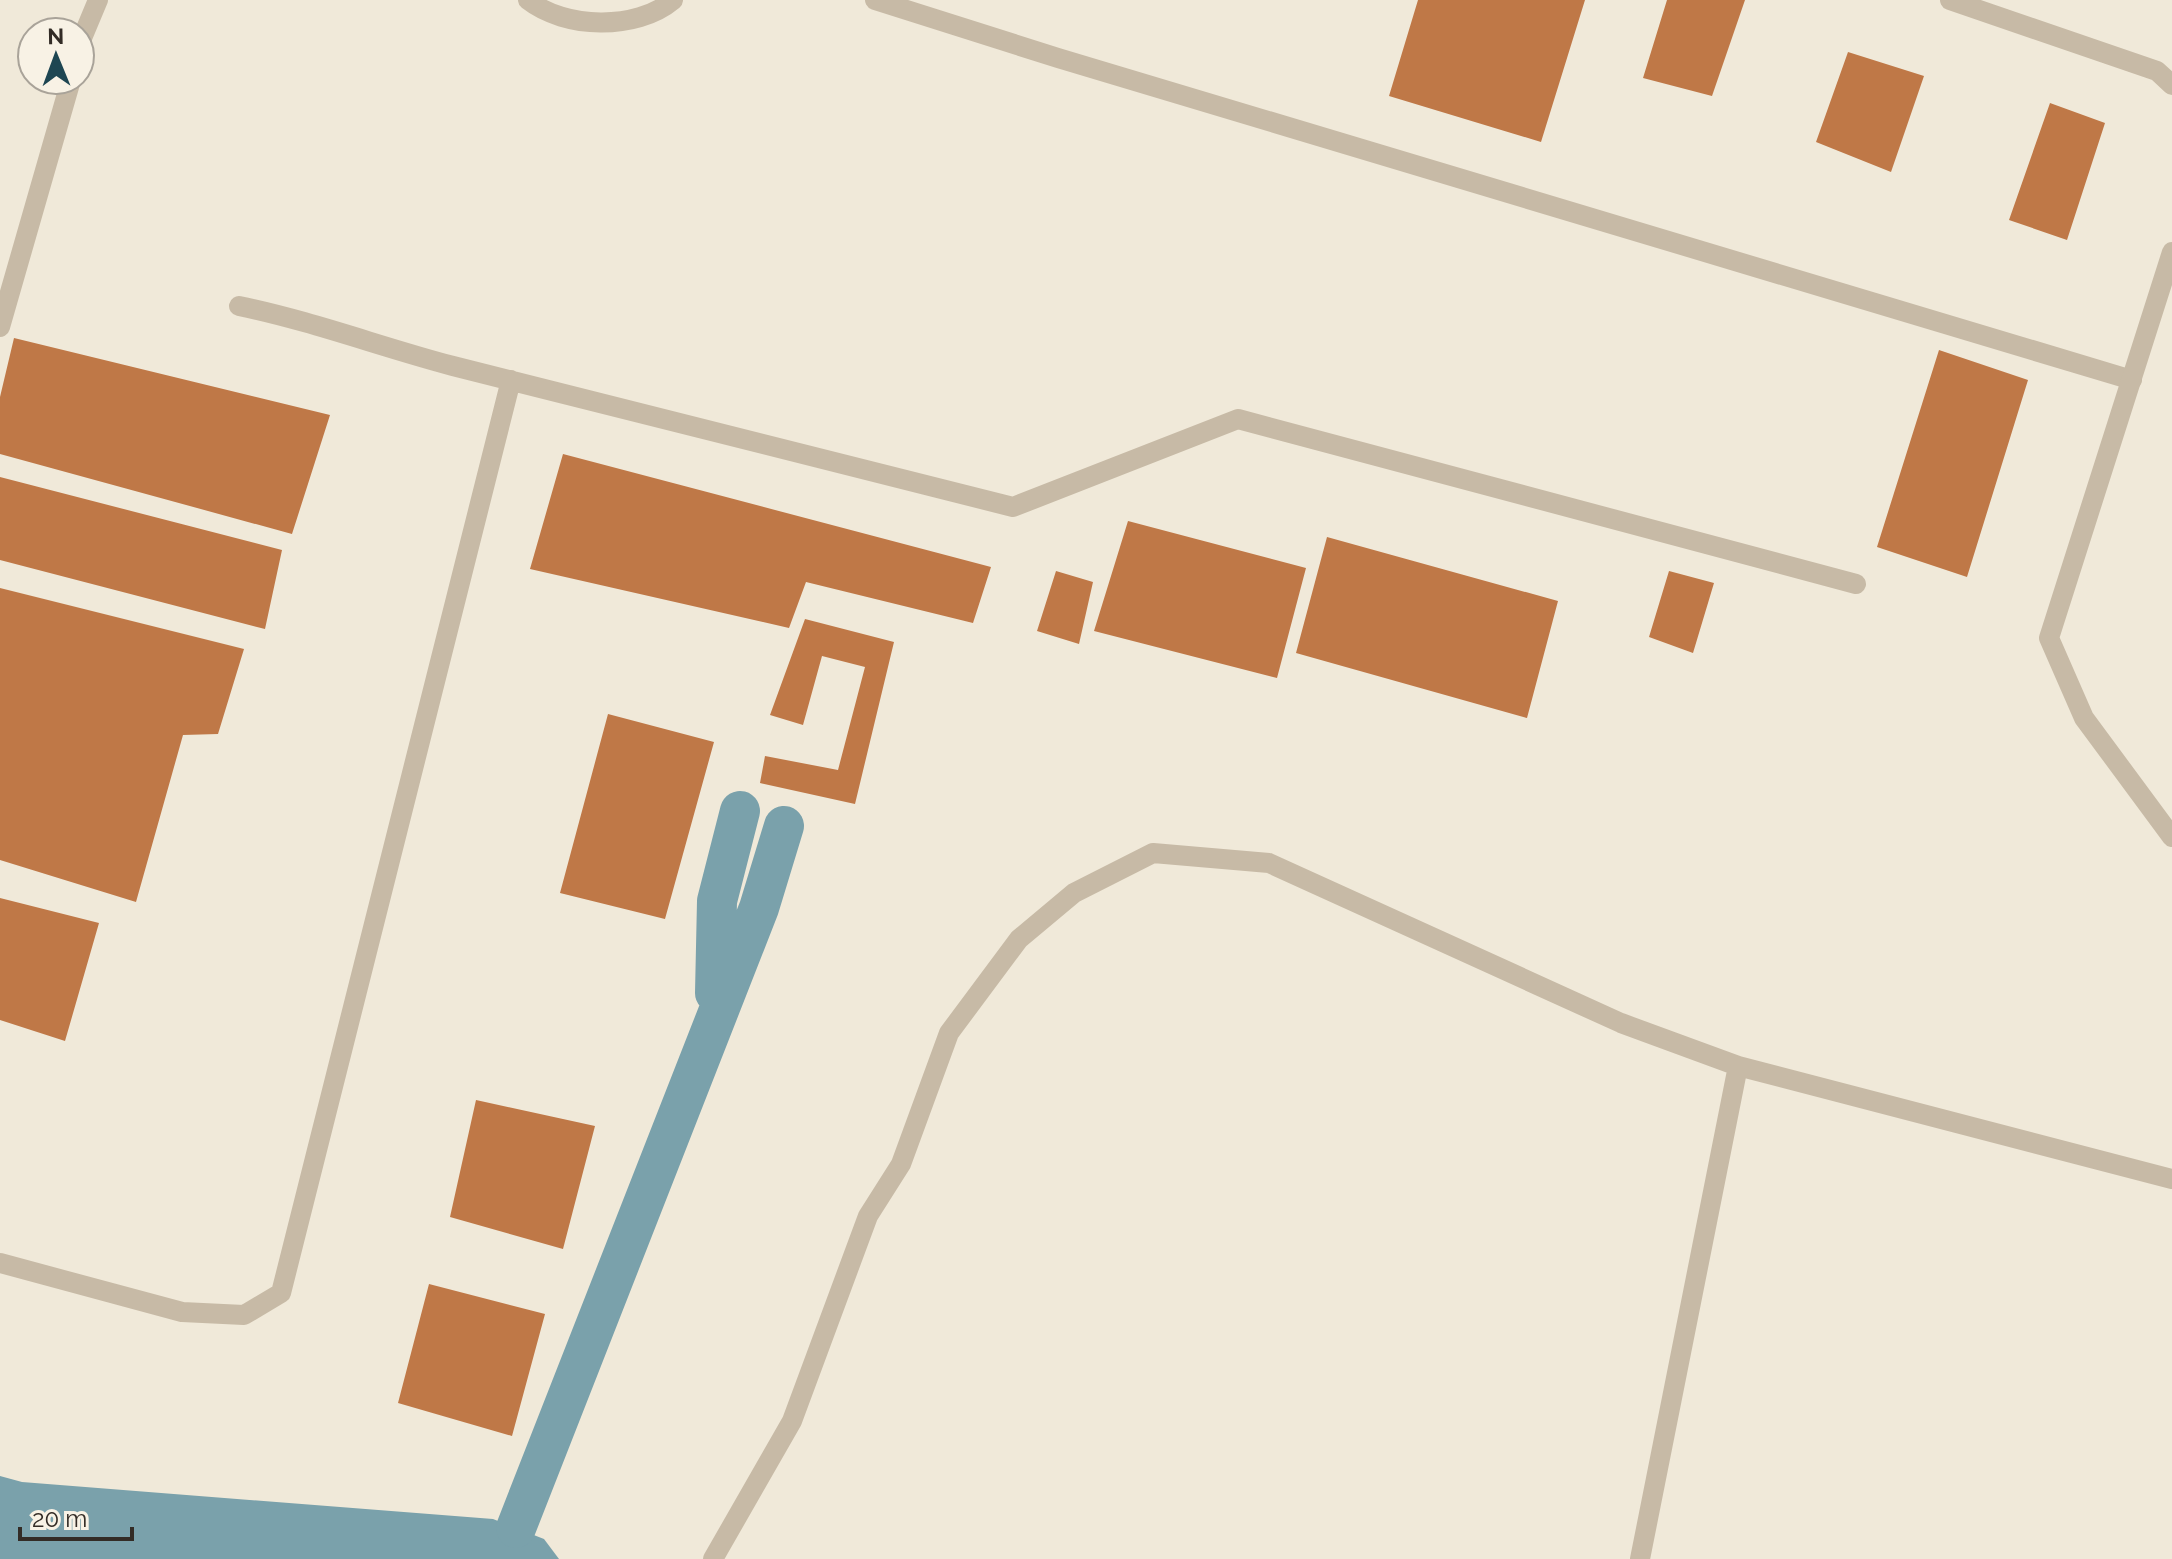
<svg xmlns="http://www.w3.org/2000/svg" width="2172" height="1559" font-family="Raleway,sans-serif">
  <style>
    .water { fill: #7aa1ab }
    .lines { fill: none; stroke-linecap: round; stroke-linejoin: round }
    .canal { stroke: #7aa1ab; stroke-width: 40 }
    .building { fill: #bf7847 }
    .service { stroke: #c7baa6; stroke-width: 20 }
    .minor { stroke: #c7baa6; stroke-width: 20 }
  </style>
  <rect width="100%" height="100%" fill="#f0e9d9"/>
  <path class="water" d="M0,1476L22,1482L493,1519L544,1539L559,1559H0Z"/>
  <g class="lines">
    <path class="canal" d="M715,993L717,901L740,811
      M516,1528L759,908L784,826"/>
  </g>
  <path class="building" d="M1418,0H1585L1541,142L1389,96Z
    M1667,0H1745L1712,96L1643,78Z
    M1848,52L1924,76L1891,172L1816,142Z
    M2050,103L2105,123L2067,240L2009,220Z
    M14,338L330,415L292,534L0,454V397Z
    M1939,350L2028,380L1967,577L1877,547Z
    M563,454L991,567L973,623L806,582L789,628L530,569Z
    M0,477L282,550L265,629L0,560Z
    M1128,521L1306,568L1277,678L1094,631Z
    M1327,537L1558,601L1527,718L1296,653Z
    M1056,571L1093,582L1079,644L1037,631Z
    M1669,571L1714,583L1693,653L1649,637Z
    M0,588L244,649L218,734L183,735L136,902L0,860Z
    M805,619L894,642L855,804L760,783L765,756L838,770L865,667L822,656L803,725L770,715Z
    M608,714L714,742L665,919L560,893Z
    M0,898L99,923L65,1041L0,1020Z
    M476,1100L595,1126L563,1249L450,1217Z
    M429,1284L545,1314L512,1436L398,1403Z"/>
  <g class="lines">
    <path class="service" d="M528,0C565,29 636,31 673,0
      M875,0L1058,58L2132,380
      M80,43L98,0
      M239,306C312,321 381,347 453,366L1013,507L1238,419L1856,584
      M0,327L71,80
      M0,1263L182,1312L244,1315L281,1293L511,380"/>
    <path class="minor" d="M1950,0L2157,71L2172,85
      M2172,252L2049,638L2084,718L2172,837
      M713,1559L792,1421L868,1216L901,1164L949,1033L1019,939L1074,893L1153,853L1269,863L1621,1023L1738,1066L2172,1179
      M1640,1559L1738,1066"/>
  </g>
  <g transform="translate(56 56) rotate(359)"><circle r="38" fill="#f8f2e5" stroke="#a9a399" stroke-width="2"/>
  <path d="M0-6L14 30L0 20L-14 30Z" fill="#1e4652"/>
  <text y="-12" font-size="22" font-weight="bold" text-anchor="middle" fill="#332c26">N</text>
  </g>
  <path d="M20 1527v12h112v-12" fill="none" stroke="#332c26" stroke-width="4"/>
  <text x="32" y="1527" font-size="24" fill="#332c26" stroke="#f8f2e5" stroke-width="6" paint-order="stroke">20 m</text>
</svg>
